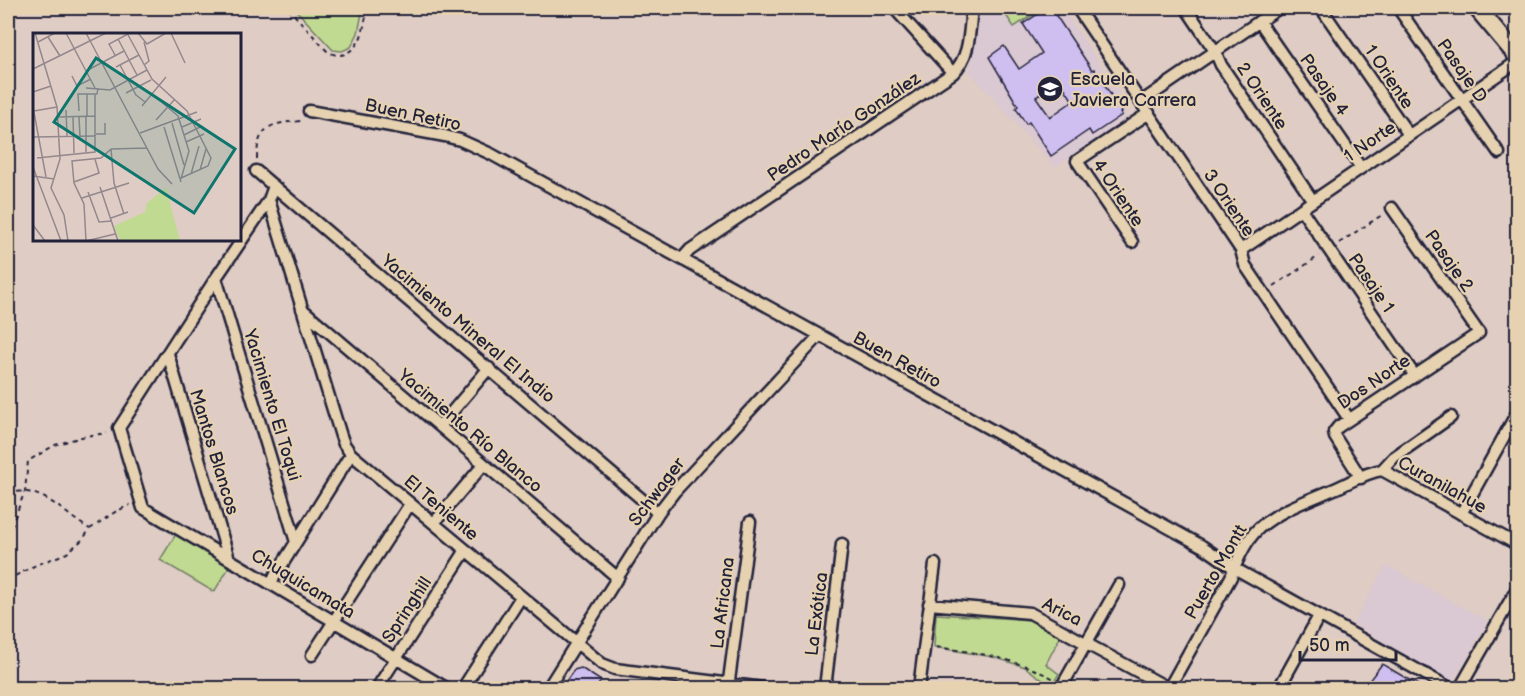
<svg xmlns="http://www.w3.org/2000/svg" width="1525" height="696" font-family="'Balsamiq Sans',sans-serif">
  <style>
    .built { fill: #dac8d2 }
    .green { fill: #c1da91; stroke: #727e66; stroke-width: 1.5 }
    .building { fill: #cfbff1; stroke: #22223b; stroke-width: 1.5; fill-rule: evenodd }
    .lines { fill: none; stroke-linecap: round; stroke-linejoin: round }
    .street-casing { stroke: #22223b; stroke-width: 15 }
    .primary-casing { stroke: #22223b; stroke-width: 21 }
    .path { stroke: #22223b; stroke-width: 2; stroke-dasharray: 4.5 4.5; stroke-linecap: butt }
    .street { stroke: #e6d2b1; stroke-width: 10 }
    .primary { stroke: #e6d2b1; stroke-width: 16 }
    .labels { text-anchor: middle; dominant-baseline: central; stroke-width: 4.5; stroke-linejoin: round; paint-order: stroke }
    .street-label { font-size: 18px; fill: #22223b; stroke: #e6d2b1 }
    .poi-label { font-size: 18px; fill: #22223b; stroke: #e6d2b1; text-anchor: start }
    .inset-road { fill: none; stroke: #93888d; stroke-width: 1.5 }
    .view { fill: #0f766e; fill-opacity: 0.15; stroke: #0f766e; stroke-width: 3 }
    .inset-edge { fill: none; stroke: #22223b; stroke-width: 3 }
  </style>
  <rect width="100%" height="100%" fill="#dfccc4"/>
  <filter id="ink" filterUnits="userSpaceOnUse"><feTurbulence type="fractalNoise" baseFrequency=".0167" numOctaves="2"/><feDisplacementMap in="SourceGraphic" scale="12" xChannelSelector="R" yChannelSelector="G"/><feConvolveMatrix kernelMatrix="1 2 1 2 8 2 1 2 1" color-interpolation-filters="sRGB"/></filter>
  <g filter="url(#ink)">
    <path class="built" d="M976,8H1062L1128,107L1125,119L1055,167L969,71Z
      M1386,565L1488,621L1454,679L1450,680L1353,624Z"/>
    <path class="green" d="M294,8H363L358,33L351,47L342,51L333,50Z
      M1001,8H1041L1042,9L1014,27Z
      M176,534L230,566L214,592L160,560Z
      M936,614L1031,620L1060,637L1046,664L1059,674L1051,686L1025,667L993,657L934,647Z"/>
    <path class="building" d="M1047,8H1051L1092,70L1094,69L1122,112L1120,113L1122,115L1092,135L1089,130L1051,156L1029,122L1026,124L1016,108L1018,106L989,57L1004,46L1019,69L1042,53L1023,24ZM1060,81L1073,101L1050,117L1036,97Z
      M1382,664L1423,688H1377L1368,682Z
      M581,668L601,681L596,688H561L574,670Z"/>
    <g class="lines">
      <defs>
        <path id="street" d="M894,8L953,73
          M1077,8L1241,250L1245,265L1349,419
          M1186,8L1215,51L1221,65L1313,201
          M1321,8L1409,135
          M1398,8L1499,153
          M1259,21L1361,168
          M1141,102L1279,8
          M309,111L445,136L460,140L491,154L1202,546L1234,568L1450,688
          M256,171L658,513
          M274,186L269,200L341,436L344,444L351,454L602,664L615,669L763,688
          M269,200L216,278L119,428L143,508L446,688
          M1301,209L1415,376
          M1132,242L1077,161L1149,113
          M1241,250L1518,61
          M682,259L690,250L953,73C971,56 969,30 972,8
          M216,278L296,542
          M302,309L618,578
          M168,354L229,559
          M440,426L489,368
          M1382,470L1518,545
          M1382,470L1394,457L1451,417
          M1361,478L1335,437L1334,432L1338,427L1479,333L1392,208
          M1461,514L1518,411
          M434,523L484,464
          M270,584L351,454
          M929,604L1030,613L1168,688
          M312,655L410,504
          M377,688L466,550
          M463,688L521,597
          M548,688L658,513L675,491L700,464L819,336
          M728,688L750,522
          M825,688L842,544
          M919,688L935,564
          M1061,688L1119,585
          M1169,688L1231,577C1237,560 1246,540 1259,528C1281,509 1312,499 1339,487C1352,481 1367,472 1382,470
          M1279,688L1319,616
          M1460,688L1518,587"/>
        <path id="primary" d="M1477,8L1518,57"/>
      </defs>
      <use href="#street" class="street-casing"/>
      <use href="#primary" class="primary-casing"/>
      <path class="path" d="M288,8L326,50C338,60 351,54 359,41C364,32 365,18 368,8
        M257,159C257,125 272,123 301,121
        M1339,243L1382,215
        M1274,286L1319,256
        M8,492C14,492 21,491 27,492C52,496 68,517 90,529
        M8,535L25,491L28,461L55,445L85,436L107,433
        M8,581L11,578L36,565L67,553L83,539L90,529L115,512L130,505
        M936,647C979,653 1015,658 1054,679"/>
      <use href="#street" class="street"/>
      <use href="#primary" class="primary"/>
    </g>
  </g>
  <defs>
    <symbol id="school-disc" viewBox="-11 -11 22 22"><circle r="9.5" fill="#22223b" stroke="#e6d2b1"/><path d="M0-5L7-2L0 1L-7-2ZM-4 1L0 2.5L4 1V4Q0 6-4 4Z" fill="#fff"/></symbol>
  </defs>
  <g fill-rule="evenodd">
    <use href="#school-disc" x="1035" y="74" width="30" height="30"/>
  </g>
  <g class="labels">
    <g class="street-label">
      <text transform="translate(1462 71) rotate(55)">Pasaje D</text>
      <text transform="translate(1389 77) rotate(56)">1 Oriente</text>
      <text transform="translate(1324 85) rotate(55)">Pasaje 4</text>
      <text transform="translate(1262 96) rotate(56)">2 Oriente</text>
      <text transform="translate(413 115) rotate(12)">Buen Retiro</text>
      <text transform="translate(844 127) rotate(-34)">Pedro María González</text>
      <text transform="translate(1370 142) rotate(-34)">1 Norte</text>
      <text transform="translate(1118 193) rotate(56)">4 Oriente</text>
      <text transform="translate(1229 203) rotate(56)">3 Oriente</text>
      <text transform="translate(1449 261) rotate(55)">Pasaje 2</text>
      <text transform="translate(1371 283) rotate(56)">Pasaje 1</text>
      <text transform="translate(468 329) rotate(40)">Yacimiento Mineral El Indio</text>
      <text transform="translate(897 360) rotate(29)">Buen Retiro</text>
      <text transform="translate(1374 382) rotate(-34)">Dos Norte</text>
      <text transform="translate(272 405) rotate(73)">Yacimiento El Toqui</text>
      <text transform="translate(470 431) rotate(40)">Yacimiento Río Blanco</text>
      <text transform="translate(214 452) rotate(73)">Mantos Blancos</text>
      <text transform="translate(1442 485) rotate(29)">Curanilahue</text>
      <text transform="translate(657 492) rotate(-53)">Schwager</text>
      <text transform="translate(441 508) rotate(40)">El Teniente</text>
      <text transform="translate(1216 572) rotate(-60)">Puerto Montt</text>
      <text transform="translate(303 584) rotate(31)">Chuquicamata</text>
      <text transform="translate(723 603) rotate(-83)">La Africana</text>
      <text transform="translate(407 610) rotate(-57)">Springhill</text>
      <text transform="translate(1062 612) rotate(27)">Arica</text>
      <text transform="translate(817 614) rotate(-83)">La Exótica</text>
    </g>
    <g class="poi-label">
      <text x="1070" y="79">Escuela<tspan x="1070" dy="21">Javiera Carrera</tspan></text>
    </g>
  </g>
  <g transform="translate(33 33)">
    <rect width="208" height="208" fill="#dfccc4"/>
    <path d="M133,155L147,208H87L81,193L112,179L114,170Z" fill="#c1da91"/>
    <path class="inset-road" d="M2,0L24,74L27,126L18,155L31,182L35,208M33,0L62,55M53,0L125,136L139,151M94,0L119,46L154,78L178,125L175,133L148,145M105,0L114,11L133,0M138,0L152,30M15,4L27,23M85,6L104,42M5,9L22,0M111,9L116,28L111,32M82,22L76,11L95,1M87,32L103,62L112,69M83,34L106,22M0,36L73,0M53,38L91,18M39,43L44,53L58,46M53,55L77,57L114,37M0,59L18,53M93,60L118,47M54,61V83M119,61L145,83L156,118L148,146M109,73L133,44M0,74L13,144M33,77L34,103M1,78L24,74M46,78L45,61H64L65,55M53,83V119M25,84L62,83M40,84L41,120M46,84L47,103M123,87L142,66M139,90L151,132M131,94L148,149M149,94L168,86M107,100L164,79M63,101H72V90M151,102L169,93M0,104L63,103M153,109L171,101M78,116L81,150L91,181M78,116L114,115M4,125L62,119V61M0,134L28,208M167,137L173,116M158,141L166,113M0,143L21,146M41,149L66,140L62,126M67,154L85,208M55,159L66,189L79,188M49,165L96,150M78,185L95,179M0,192L12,208M53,208L51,171L41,150L39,128L68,125L78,116M53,208L82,201"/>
    <path class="view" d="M63,25L202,116L161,180L21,89Z"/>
    <rect width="208" height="208" class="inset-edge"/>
  </g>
  <rect width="1525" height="696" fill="none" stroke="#e6d2b1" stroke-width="30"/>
  <rect x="15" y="15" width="1495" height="666" fill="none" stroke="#22223b" stroke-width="2" filter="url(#ink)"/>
  <path d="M1300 651v9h96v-9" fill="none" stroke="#22223b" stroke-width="3"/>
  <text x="1309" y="651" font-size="18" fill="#22223b" stroke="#e6d2b1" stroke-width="4.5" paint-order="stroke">50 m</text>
</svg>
